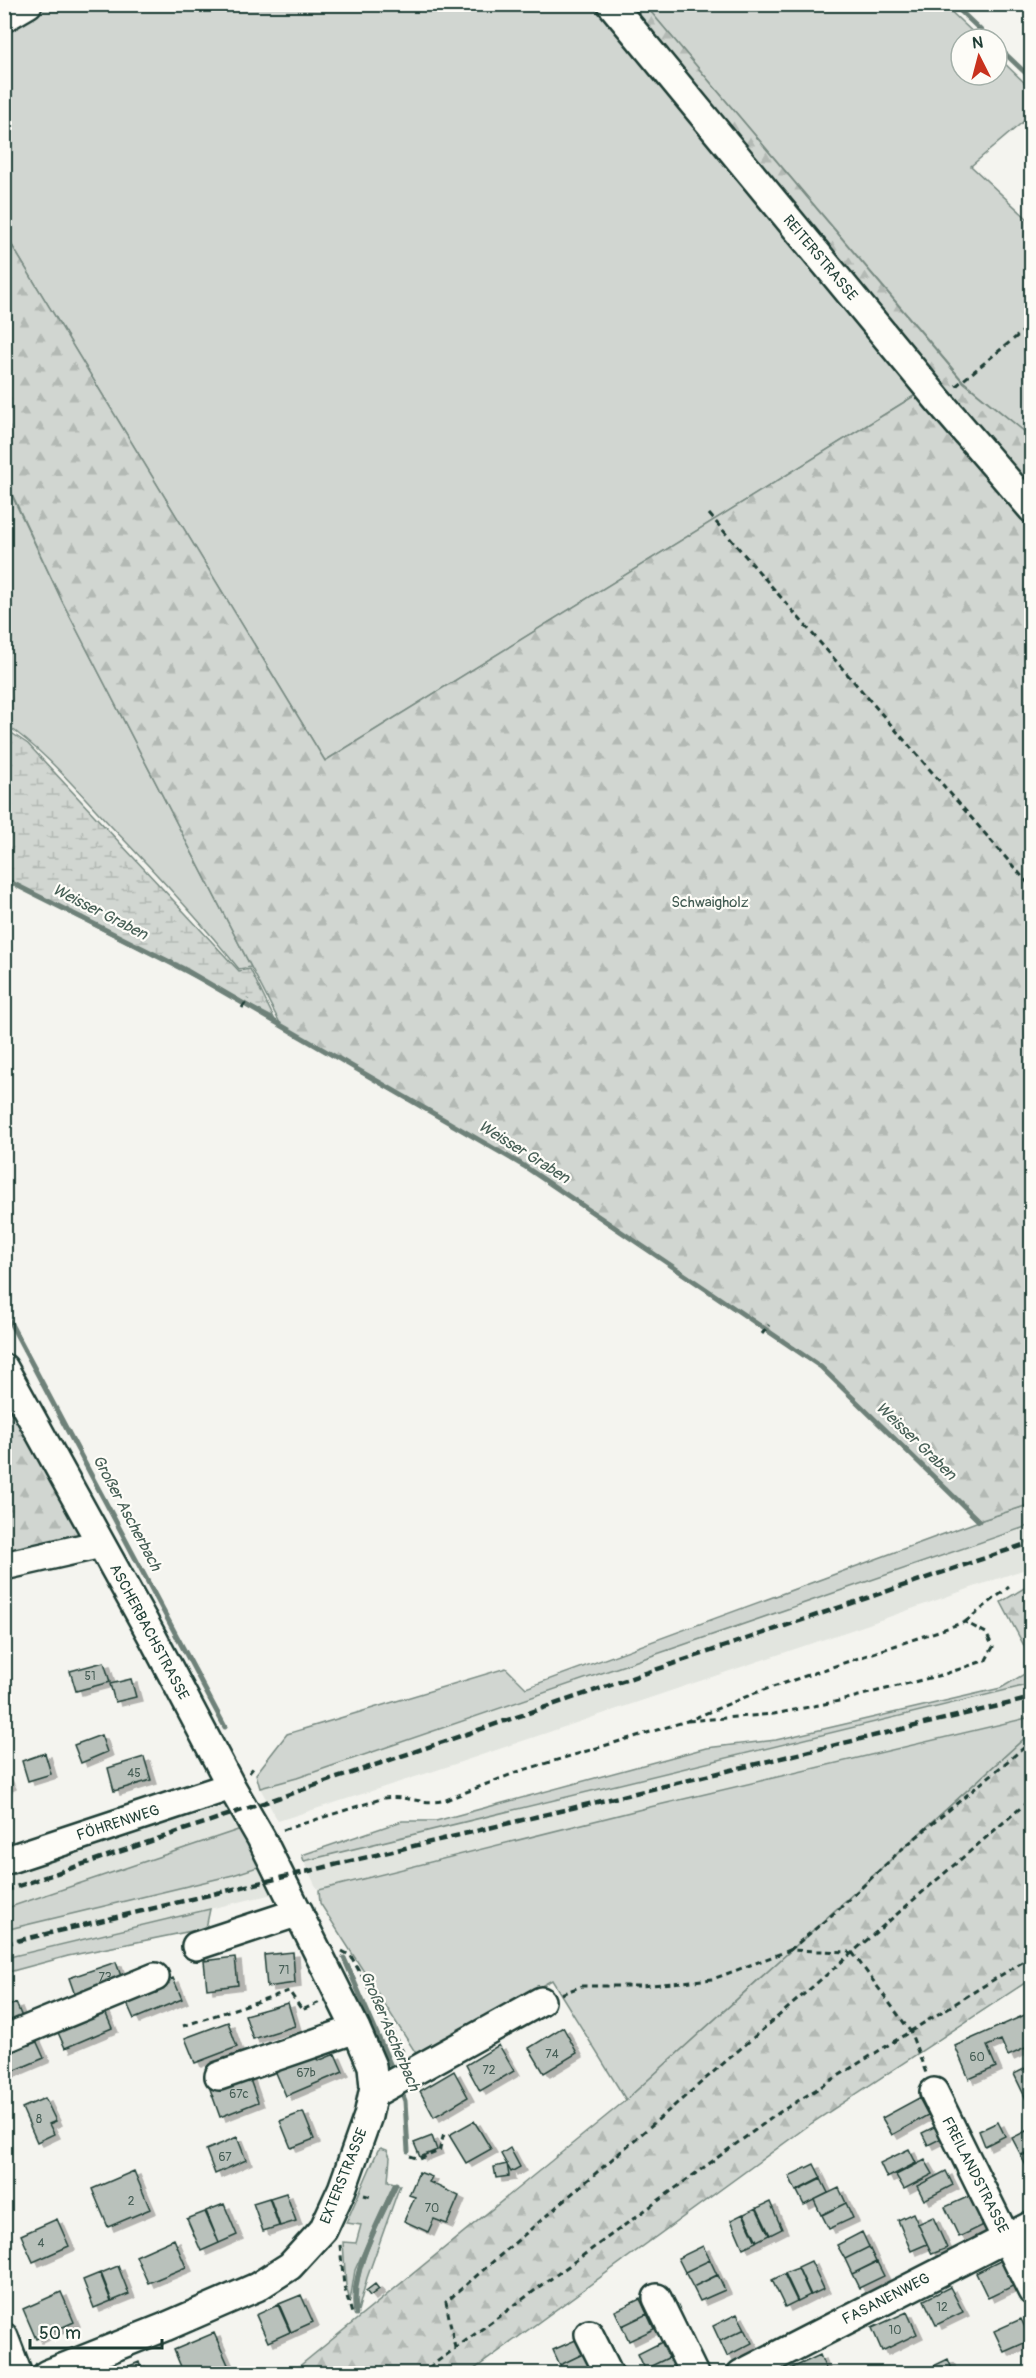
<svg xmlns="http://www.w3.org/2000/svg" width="1036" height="2378" font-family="Pangolin,sans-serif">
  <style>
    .built { fill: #e2e5df }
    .grass { fill: #d1d6d1; stroke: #788a82; stroke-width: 1.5 }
    .forest { fill: url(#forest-firs); stroke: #788a82; stroke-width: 1.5 }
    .wetland { fill: url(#wetland-marsh); stroke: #788a82; stroke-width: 1.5 }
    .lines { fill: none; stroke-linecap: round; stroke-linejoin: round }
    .stream { stroke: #6e8179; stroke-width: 5 }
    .building { fill: #b9c1bb; stroke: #1f3d34; stroke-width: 1.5; filter: url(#shadow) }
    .minor-casing { stroke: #1f3d34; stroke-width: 32 }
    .path { stroke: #1f3d34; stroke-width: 3; stroke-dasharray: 6 4.5; stroke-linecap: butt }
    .minor { stroke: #fdfcf7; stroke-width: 27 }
    .rail { stroke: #1f3d34; stroke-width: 4.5; stroke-dasharray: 9 4.5; stroke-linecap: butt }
    .labels { text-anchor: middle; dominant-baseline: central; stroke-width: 4.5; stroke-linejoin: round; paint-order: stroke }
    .number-label { font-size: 12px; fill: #465e56 }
    .street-label { font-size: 15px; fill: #1f3d34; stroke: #fdfcf7 }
    .park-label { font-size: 15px; fill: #435c53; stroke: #fdfcf7 }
    .water-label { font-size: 16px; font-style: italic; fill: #475f56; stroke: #fdfcf7 }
  </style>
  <defs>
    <pattern id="forest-firs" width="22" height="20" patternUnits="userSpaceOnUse" patternTransform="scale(1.5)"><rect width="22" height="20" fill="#d1d6d1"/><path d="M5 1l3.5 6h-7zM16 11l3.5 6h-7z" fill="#b3b9b4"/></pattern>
    <pattern id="wetland-marsh" width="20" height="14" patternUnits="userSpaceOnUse" patternTransform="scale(1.5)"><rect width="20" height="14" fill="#d1d6d1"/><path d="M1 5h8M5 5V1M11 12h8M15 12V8" fill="none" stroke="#b3b9b4"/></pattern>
    <filter id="shadow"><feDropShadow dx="6" dy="4" stdDeviation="0" flood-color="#0004"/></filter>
  </defs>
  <rect width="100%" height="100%" fill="#f4f4ef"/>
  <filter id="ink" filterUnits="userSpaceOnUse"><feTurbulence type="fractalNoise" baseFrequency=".0167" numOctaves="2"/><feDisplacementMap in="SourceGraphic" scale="12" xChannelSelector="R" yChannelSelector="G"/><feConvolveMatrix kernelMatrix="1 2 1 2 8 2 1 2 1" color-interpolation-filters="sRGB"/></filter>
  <g filter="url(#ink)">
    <path class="built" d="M1031,1525V1567L866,1625L437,1770L278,1821L260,1788L297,1778Z
      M1031,1684V1717L650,1807L319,1890L315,1885L304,1861Z
      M230,1803L244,1828L5,1909L4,1875L202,1809L219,1808Z
      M264,1865L281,1892L5,1958L4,1930L233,1875Z"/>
    <path class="grass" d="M28,4L611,5L927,388L325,761L5,234L4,18Z
      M645,5H944L980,39H961V75H997V56L1031,89V115L971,166L1031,222V437L963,381Z
      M4,479L63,603L251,967L239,969C199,919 155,872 110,825C77,790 45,751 5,724Z
      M1031,1504V1525L297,1778L260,1788L256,1774L287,1734L506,1668L526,1688L979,1521Z
      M1031,1670V1684L304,1861L302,1855L402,1821H436L706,1748L776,1740L1001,1688Z
      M1031,1717V1724L1027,1736L626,2100L552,1980L417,2055L320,1903L319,1890L650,1807Z
      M244,1828L264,1865L233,1875L5,1930L4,1909Z
      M210,1909L206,1928L68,1956L5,1973V1958Z
      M381,2148L387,2150L390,2157L388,2181L394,2183L355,2270L350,2301L346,2286L343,2242L356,2243L361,2225L346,2223L378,2150Z
      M397,2185H400L367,2278L358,2311C351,2272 382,2220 397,2185Z"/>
    <path class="forest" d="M611,5H645L962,381L1031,437V1504L979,1521L821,1367L524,1166L281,1025L63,603L5,479V234L325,761L927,388Z
      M5,1389L90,1544L5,1565Z
      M1031,1584H1032L1031,1659L1001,1602Z
      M1031,1724V1979L812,2123L469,2373H291L626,2100L1027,1736Z"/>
    <path class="wetland" d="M4,728L28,744L239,971L250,969L274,1018L5,880Z"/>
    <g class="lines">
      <path class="stream" d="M953,4L990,39
        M997,46L1032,79
        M4,879L182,968L524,1166L821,1367L979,1521
        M4,1311L225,1727
        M344,1958L394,2073
        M400,2088L405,2101L408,2151
        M356,2314C348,2273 379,2222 396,2184"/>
    </g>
    <path class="building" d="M104,1662L110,1682L76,1691L70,1671Z
      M131,1679L136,1697L115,1702L110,1684Z
      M101,1735L107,1752L81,1763L74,1745Z
      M45,1753L51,1774L28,1781L22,1761Z
      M144,1757L151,1780L114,1791L108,1768Z
      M4,1772L10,1785L4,1788Z
      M293,1952L295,1983L267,1987L264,1955Z
      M235,1957L238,1985L207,1989L204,1961Z
      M116,1962L123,1982L76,1998L69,1978Z
      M173,1978L182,1999L134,2019L125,1999Z
      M16,2003L25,2024L4,2032V2008Z
      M288,2003L295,2026L253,2039L245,2015Z
      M103,2007L112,2028L65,2048L56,2028Z
      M1027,2014L1032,2024V2045L1008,2056L1001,2040L987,2046L996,2067L969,2079L955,2046Z
      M228,2022L237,2047L195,2063L185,2038Z
      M563,2027L577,2053L544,2073L529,2048Z
      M35,2038L44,2058L4,2075V2051Z
      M499,2045L514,2071L480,2091L466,2065Z
      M314,2052L318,2061L335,2054L343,2072L286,2096L274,2068Z
      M1032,2065V2097L1026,2099L1014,2074Z
      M454,2071L468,2097L434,2117L420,2091Z
      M248,2074L258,2102L220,2117L210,2089Z
      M45,2098L56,2121L49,2124L54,2134L37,2142L22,2108Z
      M919,2098L928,2115L892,2135L882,2118Z
      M303,2112L314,2139L291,2148L280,2121Z
      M474,2121L491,2149L466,2163L449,2135Z
      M998,2122L1005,2136L985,2146L979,2131Z
      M942,2123L948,2135L928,2145L922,2133Z
      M1032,2128V2150L1021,2155L1012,2138Z
      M432,2136L437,2150L420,2157L414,2143Z
      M237,2137L246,2160L215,2174L206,2150Z
      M510,2148L520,2167L511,2172L501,2154Z
      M909,2149L916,2163L887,2178L880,2163Z
      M1032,2151V2173H1030L1021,2156Z
      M925,2160L933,2174L904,2189L896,2175Z
      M507,2164L509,2176L496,2178L494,2167Z
      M814,2164L821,2178L796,2191L789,2176Z
      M134,2171L150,2209L108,2227L92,2189Z
      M946,2171L953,2185L924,2200L917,2186Z
      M419,2172L432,2177L429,2182L459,2196L447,2224L434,2219L428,2232L404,2221L415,2197L409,2195Z
      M821,2179L828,2193L804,2205L797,2191Z
      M839,2188L846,2203L821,2215L814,2200Z
      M286,2193L296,2221L280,2226L270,2198Z
      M972,2195L986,2224L959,2237L945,2207Z
      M269,2198L279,2226L263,2231L253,2203Z
      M770,2202L782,2229L770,2235L757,2208Z
      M846,2203L853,2218L829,2229L822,2215Z
      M224,2204L237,2235L219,2243L206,2211Z
      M756,2208L769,2235L757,2241L744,2214Z
      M205,2212L219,2243L201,2251L187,2219Z
      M913,2213L927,2244L911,2251L898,2220Z
      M743,2214L756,2242L743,2248L731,2220Z
      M933,2217L947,2248L932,2254L918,2224Z
      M57,2219L69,2246L33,2262L21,2235Z
      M862,2232L869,2247L845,2259L837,2245Z
      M174,2239L186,2267L148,2283L136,2256Z
      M703,2246L710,2260L685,2272L678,2258Z
      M869,2247L876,2262L852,2274L845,2259Z
      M710,2260L717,2275L693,2287L685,2272Z
      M1002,2260L1015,2285L988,2298L976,2273Z
      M811,2261L824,2289L811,2295L798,2267Z
      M877,2262L884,2276L859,2288L852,2274Z
      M118,2266L129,2294L112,2301L101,2273Z
      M798,2268L810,2295L798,2301L785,2273Z
      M100,2273L111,2301L94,2308L83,2280Z
      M784,2274L797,2301L785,2307L772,2280Z
      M718,2275L725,2290L700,2301L693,2287Z
      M375,2284L379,2289L370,2296L366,2291Z
      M950,2287L963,2312L936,2325L924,2300Z
      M61,2292L74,2322L36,2339L23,2309Z
      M301,2295L313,2322L291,2332L279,2304Z
      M640,2299L647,2314L622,2326L615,2311Z
      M278,2305L290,2332L268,2342L256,2315Z
      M907,2312L917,2334L882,2351L872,2328Z
      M647,2314L654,2329L629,2341L622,2326Z
      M737,2314L745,2329L720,2341L713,2326Z
      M1021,2319L1031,2340L1004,2352L994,2331Z
      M745,2329L752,2343L727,2356L720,2341Z
      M214,2333L229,2367L214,2374H184L174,2350Z
      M578,2339L585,2353L560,2365L553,2350Z
      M662,2342L670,2357L645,2369L638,2354Z
      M585,2353L592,2368L580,2374H564L560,2365Z
      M820,2355L828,2374H792L790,2369Z
      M670,2357L677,2372L673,2374H647L645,2369Z
      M948,2359L954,2374H919V2373Z
      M139,2362L143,2374H123L122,2369Z"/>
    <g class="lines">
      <defs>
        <path id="minor" d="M611,4L938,400L1032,509
          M4,18L28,4
          M4,1368L153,1638L231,1786L261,1838L356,2029L372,2066L374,2087L368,2116L342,2189L323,2230L290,2266L257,2287L165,2327L47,2374
          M4,1566L101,1544
          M4,1861L231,1786
          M196,1946L299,1912
          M4,2039L155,1977
          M219,2076L356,2029
          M934,2092L1032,2291
          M373,2094L541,2001
          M657,2298L694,2374
          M589,2334L609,2374
          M4,2337L18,2374
          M741,2374L1032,2225"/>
      </defs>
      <use href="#minor" class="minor-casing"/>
      <path class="path" d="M956,386L1032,324
        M709,514L1032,888
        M242,1008L248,999
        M762,1334L769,1325
        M965,1622L1009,1587
        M249,1773L254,1767
        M283,1830L384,1798C407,1795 424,1806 446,1800L517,1772L687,1721L755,1693L965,1622L986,1633L993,1647L986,1660L945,1674L839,1701L774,1714L687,1721
        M790,1950L839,1909L902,1849L1032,1741
        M342,1951L351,1956L403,2052
        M852,1952L910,2031L926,2073
        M561,1994L582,1986H641L713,1979L790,1950L850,1952
        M183,2026L289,1991L302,2010L320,2002
        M410,2156L420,2159L439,2151L444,2134
        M364,2195L371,2197
        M340,2245L344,2286L353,2317
        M455,2348L446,2302L1032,1798
        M420,2374L780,2112L1032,1956"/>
      <use href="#minor" class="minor"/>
      <path class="rail" d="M4,1891L1032,1542
        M4,1944L1032,1698"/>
    </g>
  </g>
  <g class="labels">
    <g class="number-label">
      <text x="90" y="1676">51</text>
      <text x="134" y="1773">45</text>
      <text x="284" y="1970">71</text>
      <text x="105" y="1977">73</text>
      <text x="552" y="2054">74</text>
      <text x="977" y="2057">60</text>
      <text x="489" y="2070">72</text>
      <text x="306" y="2073">67b</text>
      <text x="239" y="2094">67c</text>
      <text x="39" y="2119">8</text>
      <text x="225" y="2157">67</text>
      <text x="131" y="2201">2</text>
      <text x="432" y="2208">70</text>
      <text x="41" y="2243">4</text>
      <text x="942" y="2307">12</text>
      <text x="895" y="2330">10</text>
    </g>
    <g class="street-label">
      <text transform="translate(820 258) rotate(50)">REITERSTRASSE</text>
      <text transform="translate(149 1632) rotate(62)">ASCHERBACHSTRASSE</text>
      <text transform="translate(118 1823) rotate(-18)">FÖHRENWEG</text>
      <text transform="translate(975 2175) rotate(63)">FREILANDSTRASSE</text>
      <text transform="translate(344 2176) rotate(-68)">EXTERSTRASSE</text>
      <text transform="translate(886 2299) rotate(-27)">FASANENWEG</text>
    </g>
    <g class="park-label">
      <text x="710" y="902">Schwaigholz</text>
    </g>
    <g class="water-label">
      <text transform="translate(100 912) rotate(27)">Weisser Graben</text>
      <text transform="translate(524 1152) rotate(32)">Weisser Graben</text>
      <text transform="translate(916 1441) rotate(44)">Weisser Graben</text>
      <text transform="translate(127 1513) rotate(62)">Großer Ascherbach</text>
      <text transform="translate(390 2031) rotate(67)">Großer Ascherbach</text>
    </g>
  </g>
  <rect width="1036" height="2378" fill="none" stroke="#fdfcf7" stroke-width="24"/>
  <rect x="12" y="12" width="1012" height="2354" fill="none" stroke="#1f3d34" stroke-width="2" filter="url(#ink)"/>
  <g transform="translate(979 57) rotate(354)"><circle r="28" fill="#fdfcf7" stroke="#a4b0a9" stroke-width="1.5"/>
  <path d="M0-4.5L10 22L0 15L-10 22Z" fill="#c8321e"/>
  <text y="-9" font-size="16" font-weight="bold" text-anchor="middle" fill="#1f3d34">N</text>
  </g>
  <path d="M30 2339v9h132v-9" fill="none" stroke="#1f3d34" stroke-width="3"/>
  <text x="39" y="2339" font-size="18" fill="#1f3d34" stroke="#fdfcf7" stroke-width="4.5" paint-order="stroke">50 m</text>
</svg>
